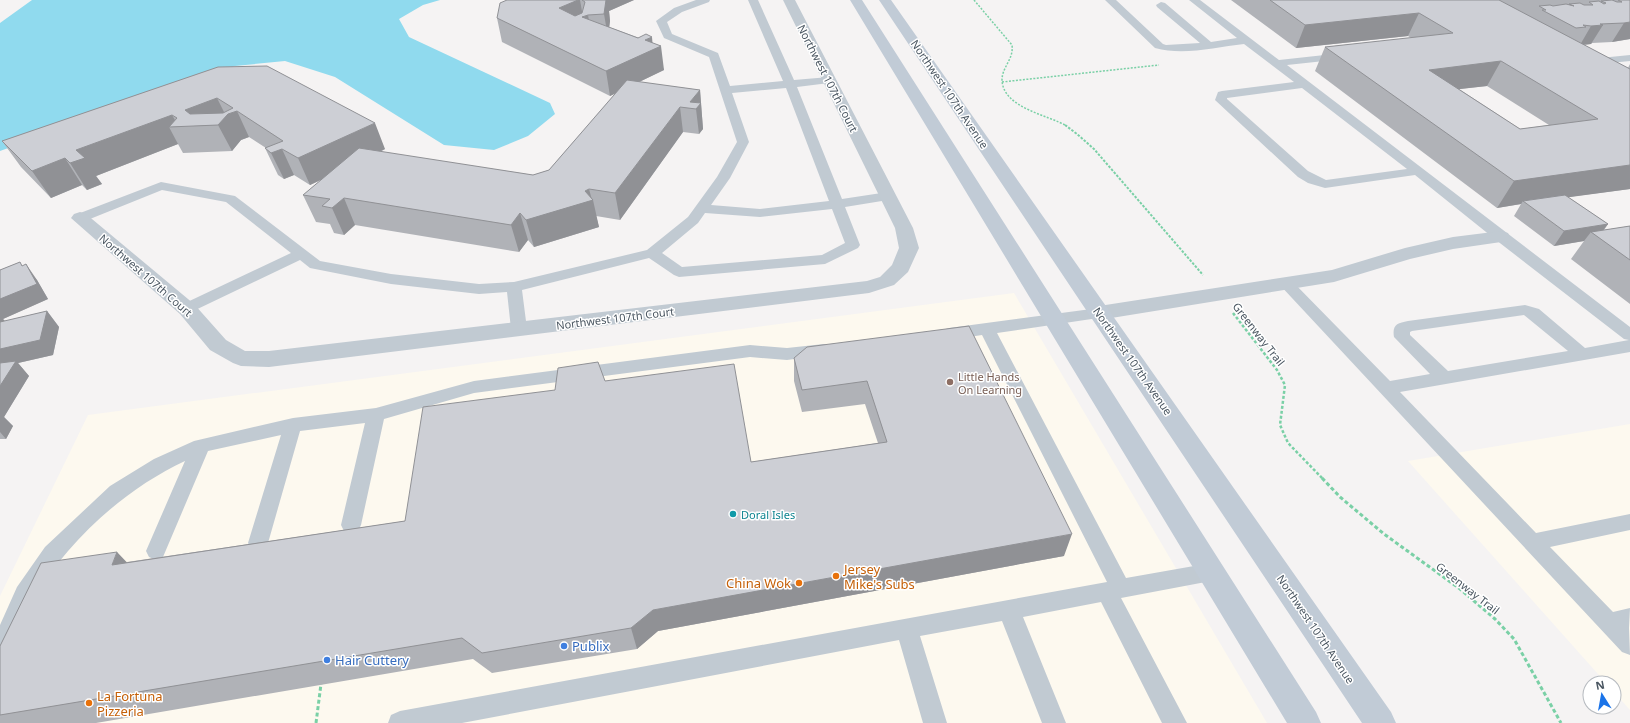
<svg xmlns="http://www.w3.org/2000/svg" width="1630" height="723" font-family="'Noto Sans',sans-serif">
  <style>
    .commercial { fill: #fdf9ef }
    .water { fill: #90daee }
    .lines { fill: none; stroke-linecap: round; stroke-linejoin: round }
    .path-far3 { stroke: #7ad0a6; stroke-width: 1.5; stroke-dasharray: 2 1.5; stroke-linecap: butt }
    .path-far2 { stroke: #7ad0a6; stroke-width: 2; stroke-dasharray: 2.5 1.5; stroke-linecap: butt }
    .path-far1 { stroke: #7ad0a6; stroke-width: 2.5; stroke-dasharray: 3 2; stroke-linecap: butt }
    .path { stroke: #7ad0a6; stroke-width: 3; stroke-dasharray: 4 2.5; stroke-linecap: butt }
    .lane { fill: #c1cad2; fill-rule: evenodd }
    .street { fill: #c1cad2; fill-rule: evenodd }
    .secondary { fill: #c1cbd6; fill-rule: evenodd }
    .wall { fill: #b0b2b7; fill-rule: evenodd }
    .shaded-wall { fill: #909195 }
    .building { fill: #cdcfd5; stroke: #909195; fill-rule: evenodd }
    .education-dot { fill: #8d6e63; stroke: #fff; stroke-width: 1.5 }
    .culture-dot { fill: #0f9aa8; stroke: #fff; stroke-width: 1.5 }
    .food-dot { fill: #e8710a; stroke: #fff; stroke-width: 1.5 }
    .shop-dot { fill: #3f7fe0; stroke: #fff; stroke-width: 1.5 }
    .labels { text-anchor: middle; dominant-baseline: central; stroke-width: 3; stroke-linejoin: round; paint-order: stroke }
    .street-label { font-size: 11px; fill: #4a5661; stroke: #fff }
    .education-label { font-size: 11px; fill: #785e54; stroke: #fff; text-anchor: start }
    .culture-label { font-size: 11px; fill: #0d838f; stroke: #fff; text-anchor: start }
    .near-food-label { font-size: 13px; fill: #c56008; stroke: #fff; text-anchor: start }
    .near-shop-label { font-size: 13px; fill: #366cbe; stroke: #fff; text-anchor: start }
  </style>
  <rect width="100%" height="100%" fill="#f5f3f3"/>
  <path class="commercial" d="M1014,293L1267,723H0V596L88,415Z
    M1630,424V710L1614,692V683H1606L1408,461Z"/>
  <path class="water" d="M32,0H440L423,5L399,19L409,37L550,103L555,114L528,136L494,150L444,145L335,77L285,61L235,66L0,151V23Z"/>
  <g class="lines">
    <path class="path-far3" d="M974,0L1012,45C1014,59 1002,67 1002,80C1003,108 1048,115 1067,126
      M1002,82L1159,65"/>
    <path class="path-far2" d="M1065,125L1077,134L1094,149L1203,275"/>
    <path class="path-far1" d="M1233,313L1277,370L1285,385L1280,425L1288,443L1323,479"/>
    <path class="path" d="M1322,478L1340,497L1384,534L1460,589L1495,619L1514,639L1561,723
      M316,723L321,684"/>
    <path class="lane" d="M696,0H710L709,2L682,12L667,22L672,34L718,53L730,86L783,81L748,0H758L794,80L829,77L833,78L835,80L833,82L829,83L797,87L842,199L888,192L893,193L895,196L893,199L888,200L845,207L860,245L858,248L825,264L679,277L674,275L649,258L522,290L527,329L525,333L519,334L513,333L511,329L507,292L479,294L391,284L310,268L300,260L187,314L181,313L179,309L181,305L291,253L226,202L162,190L85,221L80,222L75,221L73,218L75,215L161,182L235,196L320,261L391,274L479,284L514,282L647,250L688,217L717,177L737,142L709,57L664,38L656,21L674,8ZM786,88L829,201L760,209L711,205L730,178L749,142L732,93ZM832,209L845,243L822,255L682,267L662,253L698,223L705,213L760,217Z
      M1105,0H1116L1163,44L1166,45L1200,43L1157,7L1156,5L1161,2L1165,3L1211,42L1237,38L1189,0H1200L1279,60L1343,53L1347,54L1349,56L1343,59L1287,65L1630,327V352L1400,392L1536,533L1630,514V530L1550,547L1613,612L1630,608L1629,628L1630,655L1622,652L1278,283L1281,280L1286,278L1291,280L1390,381L1430,374L1394,337C1392,325 1397,323 1408,321L1525,305L1539,309L1585,348L1629,340L1624,339L1496,240L1415,175L1325,188L1308,183L1298,177L1215,100L1218,92L1222,91L1294,82L1244,44C1215,47 1184,56 1155,48ZM1302,88L1407,169L1326,180L1308,171L1227,99V98ZM1524,315L1568,351L1448,371L1410,335V332L1412,331Z
      M1630,55V61L1590,65L1584,62L1590,59Z
      M1099,308L1105,309L1107,313L1105,317L997,333L1126,578L1211,563L1218,566L1222,572L1218,578L1211,581L1121,598L1187,723H1162L1101,602L1023,617L1066,723H1042L1002,621L920,636L947,723H923L899,640L462,723H388L391,715L400,711L1107,582L982,335L949,340L943,338L941,334L943,330L949,328Z
      M824,344L830,346L832,350L830,354L787,360L750,357L474,393L384,419L361,525L358,531L351,533L344,531L341,525L365,423L300,431L268,543L265,549L258,552L251,549L248,543L281,435L208,451L163,557L156,560L149,557L146,551L185,461C125,489 67,541 34,599C23,617 17,638 8,657L0,660V625L17,587L45,547L110,486L154,459L194,441L293,418L376,408L474,381L750,345L787,348Z"/>
    <path class="street" d="M783,0H795L913,228L919,248L908,272L894,285L869,293L269,367L241,366L233,363L210,350L180,314L71,218L74,214L80,212L86,214L194,304L226,340L245,351H269L867,281L880,277L892,265L899,248L895,228Z
      M1501,231L1508,233L1510,237L1508,241L1453,249L1410,259L1334,282L1099,320L1092,318L1089,313L1092,308L1099,306L1332,270L1405,248L1453,237Z"/>
    <path class="secondary" d="M850,0H862L1316,712L1321,723H1287Z
      M879,0H891L1391,712L1396,723H1362Z"/>
  </g>
  <path class="wall" d="M507,0H634L609,11L610,21L609,27L653,43L664,70L639,82L700,90L703,129L699,134L683,132L620,220L596,216L599,227L534,247L528,240L519,252L355,225L344,235L334,233L330,224L316,222L303,195L321,180L310,185L294,175L284,179L278,175L265,148H266L249,137L241,140L232,151L183,153L178,144L96,176L102,184L87,190L82,185L51,198L21,167L2,141L218,67L385,149L380,152L533,175L549,170L616,93L610,96L502,42L497,18Z
    M1231,0H1630V39L1612,42L1592,43L1591,44L1584,45L1628,68L1630,64V189L1568,197L1608,224L1604,230L1630,226V304L1571,259L1584,241L1554,246L1514,216L1521,204L1497,208L1315,71L1325,47L1411,38L1408,36L1296,48ZM1487,86L1549,125L1520,129L1459,89Z
    M20,262L22,266L37,280L48,299L3,319L5,321L47,311L59,327L53,355L18,363L29,376L4,417L13,426L6,439H0V270Z
    M969,326L1064,556L658,631L637,649L492,673L473,659L96,723H0V646L127,562L405,521L555,390L605,381L751,462L878,443L865,404L802,412L794,381V358Z"/>
  <path class="shaded-wall" d="M578,0H580L583,17L588,15L592,38L559,8Z
    M586,0H634L609,11L610,21L608,37L604,14Z
    M1419,13L1408,36L1296,48L1305,25Z
    M1630,22V39L1612,42L1624,23Z
    M1603,25L1591,44L1580,45L1591,26Z
    M652,37L653,49L661,46L664,70L610,96L606,71L645,40Z
    M1501,61L1487,86L1416,94L1429,70Z
    M700,90L703,129L699,134L696,109L690,102Z
    M217,98L226,116L228,114L237,111L249,137L241,140L232,151L218,125L193,126L185,110Z
    M680,107L683,132L620,220L615,193Z
    M172,115L179,127H169L178,144L96,176L102,184L87,190L70,163L76,150Z
    M375,123L385,149L310,185L298,158Z
    M282,149L294,175L284,179L271,153Z
    M65,158L82,185L51,198L32,171Z
    M1630,165V189L1526,203L1523,201L1521,204L1497,208L1514,181Z
    M589,189L592,200H593L599,227L534,247L526,220Z
    M344,198L355,225L344,235L332,208Z
    M520,213L528,240L519,252L511,225Z
    M1608,224L1598,237L1591,232L1584,241L1554,246L1564,231Z
    M26,264L37,280L48,299L3,319L14,332L0,324V299Z
    M47,311L59,327L53,355L18,363L29,376L4,417L13,426L6,439L0,432V349Z
    M1072,534L1064,556L658,631L637,649L631,628L653,610Z
    M117,552L138,574L112,565Z"/>
  <path class="building" d="M507,0H578L559,8L575,16L582,13L585,2L582,0H606L604,14L588,15L582,17L638,38L646,34L652,37L645,40L661,46L606,71L497,18L500,3Z
    M1270,0H1499L1630,69V165L1514,181L1325,47L1453,33L1419,13L1305,25ZM1501,61L1598,119L1520,129L1429,70Z
    M1612,0L1617,2H1622L1618,0H1630V22L1624,23L1600,24L1603,25L1591,26L1583,25L1586,27L1576,28L1542,10H1546L1539,6L1550,5L1553,6L1566,4L1574,6L1569,4L1580,3L1584,5H1593L1589,2L1599,1L1604,4L1606,3L1601,1Z
    M267,66L375,123L298,158L282,149L271,153L265,148L283,141L237,111L228,114L218,125L169,127L177,118L172,115L76,150L85,158L70,163L65,158L32,171L2,141L218,67ZM217,98L233,108L223,113L190,114L185,110Z
    M627,80L700,90L690,102L701,103L696,109L680,107L615,193L589,189L585,191L593,200L526,220L520,213L511,225L344,198L332,208L322,206L330,199L303,195L359,148L533,175L549,170Z
    M1565,195L1608,224L1564,231L1523,201Z
    M1630,226V260L1591,232Z
    M20,262L22,266L26,264L37,284L0,299V270Z
    M47,311L40,340L0,349V322Z
    M969,326L1072,534L653,610L631,628L482,653L462,638L0,715V646L41,563L117,552L112,565L405,521L423,407L555,390L558,368L598,362L605,381L734,364L751,462L887,442L867,381L802,390L794,358L807,347Z
    M16,361L0,386V363Z"/>
  <circle class="education-dot" cx="950" cy="382" r="4"/>
  <circle class="culture-dot" cx="733" cy="514" r="4"/>
  <g class="food-dot">
    <circle cx="836" cy="576" r="4"/>
    <circle cx="799" cy="583" r="4"/>
    <circle cx="89" cy="703" r="4"/>
  </g>
  <g class="shop-dot">
    <circle cx="564" cy="646" r="4"/>
    <circle cx="327" cy="660" r="4"/>
  </g>
  <g class="labels">
    <g class="street-label">
      <text transform="translate(828 78) rotate(63)">Northwest 107th Court</text>
      <text transform="translate(950 94) rotate(56)">Northwest 107th Avenue</text>
      <text transform="translate(146 275) rotate(41)">Northwest 107th Court</text>
      <text transform="translate(615 318) rotate(-7)">Northwest 107th Court</text>
      <text transform="translate(1259 334) rotate(52)">Greenway Trail</text>
      <text transform="translate(1133 361) rotate(55)">Northwest 107th Avenue</text>
      <text transform="translate(1468 588) rotate(38)">Greenway Trail</text>
      <text transform="translate(1316 629) rotate(56)">Northwest 107th Avenue</text>
    </g>
    <g class="education-label">
      <text x="958" y="376">Little Hands<tspan x="958" dy="13">On Learning</tspan></text>
    </g>
    <g class="culture-label">
      <text x="741" y="514">Doral Isles</text>
    </g>
    <g class="near-food-label">
      <text x="844" y="569">Jersey<tspan x="844" dy="15">Mike's Subs</tspan></text>
      <text x="791" y="583" text-anchor="end">China Wok</text>
      <text x="97" y="696">La Fortuna<tspan x="97" dy="15">Pizzeria</tspan></text>
    </g>
    <g class="near-shop-label">
      <text x="572" y="646">Publix</text>
      <text x="335" y="660">Hair Cuttery</text>
    </g>
  </g>
  <g transform="translate(1602 695) rotate(349)"><circle r="19" fill="#ffffff" stroke="#b7bbc0"/>
  <path d="M0-3L7 15L0 10L-7 15Z" fill="#1a73e8"/>
  <text y="-6" font-size="11" font-weight="bold" text-anchor="middle" fill="#4a5661">N</text>
  </g>
</svg>
